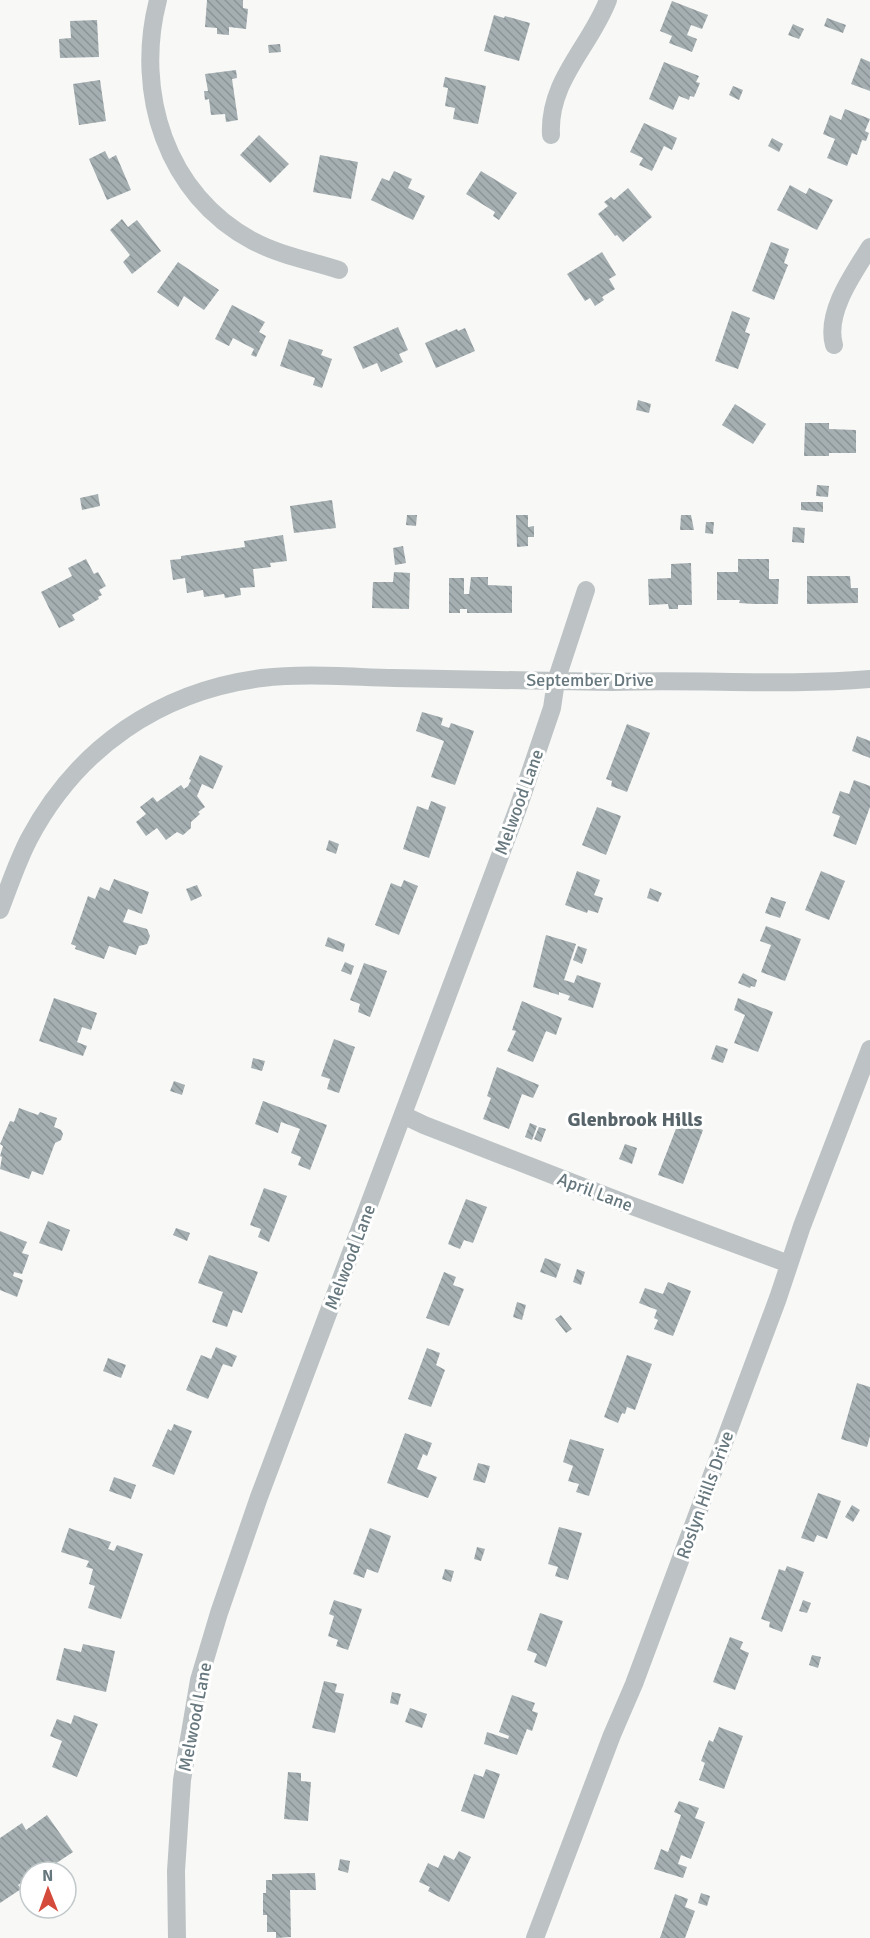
<svg xmlns="http://www.w3.org/2000/svg" width="870" height="1938" font-family="Signika,sans-serif">
  <style>
    .building { fill: url(#building-back-hatch) }
    .lines { fill: none; stroke-linecap: round; stroke-linejoin: round }
    .minor { stroke: #bdc3c5; stroke-width: 18 }
    .labels { text-anchor: middle; dominant-baseline: central; stroke-width: 6; stroke-linejoin: round; paint-order: stroke }
    .street-label { font-size: 18px; fill: #66777e; stroke: #fff }
    .neighbourhood-label { font-size: 20px; font-weight: bold; fill: #57646a; stroke: #fff }
  </style>
  <defs>
    <pattern id="building-back-hatch" width="6" height="6" patternUnits="userSpaceOnUse" patternTransform="scale(1.5)"><rect width="6" height="6" fill="#a5afb2"/><path d="M-1 5l2 2M0 0l6 6M5-1l2 2" fill="none" stroke="#8a9396"/></pattern>
  </defs>
  <rect width="100%" height="100%" fill="#f8f8f6"/>
  <path class="building" d="M207,0H243V8L248,9L246,29L229,27V35L217,34V28L205,27Z
    M672,1L708,15L702,29L691,25L687,35L697,39L692,52L669,43L672,36L660,31Z
    M494,15L504,18L505,16L530,23L519,61L484,51Z
    M827,18L846,25L843,33L824,26Z
    M97,20L99,57L60,58L59,39L71,38L70,21Z
    M793,24L804,29L799,39L788,35Z
    M280,44L281,52L269,53L268,45Z
    M861,58L870,62V91L851,84Z
    M664,62L699,76L696,82L700,83L694,97L690,96L689,100L679,96L673,110L649,99Z
    M236,70L237,78L232,79L238,120L226,122L225,114L211,115L209,99L205,100L204,91H208L205,74Z
    M445,77L486,86L478,124L453,119L455,108L445,106L448,88L443,87Z
    M100,80L106,121L79,125L73,84Z
    M733,86L743,90L739,100L729,95Z
    M845,109L870,119L865,131L869,133L866,141L862,140L857,155L852,153L847,166L827,158L835,139L823,134L830,115L841,120Z
    M644,123L677,138L672,150L664,146L652,171L639,165L643,158L630,152Z
    M259,135L289,164L270,183L240,155Z
    M772,138L783,144L779,152L768,146Z
    M105,151L109,159L116,155L131,190L107,200L89,159Z
    M320,155L358,162L351,199L313,192Z
    M394,171L412,179L408,188L425,196L413,220L371,200L382,178L389,181Z
    M481,171L517,193L499,220L493,216L495,212L466,194Z
    M790,185L806,194L809,188L833,200L817,230L777,210Z
    M628,188L652,217L623,242L617,235L615,236L598,214L608,206L604,202L611,197L614,200Z
    M122,219L128,227L137,220L161,251L132,274L123,262L130,255L110,230Z
    M771,242L789,249L784,263L788,265L774,300L752,291Z
    M602,252L616,275L609,279L615,289L602,297L604,300L595,306L590,298L585,301L567,274Z
    M178,262L219,290L204,310L184,296L178,307L157,292Z
    M232,305L265,322L259,332L266,336L256,357L251,355L254,349L233,338L229,346L215,339Z
    M732,311L750,318L745,332L750,334L738,369L715,361Z
    M398,327L408,350L399,354L403,362L381,372L377,363L363,369L353,347Z
    M465,328L475,351L436,368L425,343L457,329L458,331Z
    M289,339L323,350L321,355L332,359L322,388L313,385L315,378L280,366Z
    M638,400L651,404L649,413L636,410Z
    M735,404L766,424L753,444L722,425Z
    M805,423H829V429L856,430V453H829V456H804Z
    M817,485L829,486L828,497L816,496Z
    M98,494L100,506L82,510L80,498Z
    M332,500L336,528L294,533L290,506Z
    M801,502H823V512L801,510Z
    M407,515H417L416,526L406,525Z
    M516,515H528V527L534,526V537H528V546L517,547Z
    M681,515H691L694,530H680Z
    M706,522H714L713,534L705,533Z
    M793,527L805,528L804,543L792,542Z
    M283,535L287,561L270,563L271,567L253,569L255,587L240,588L241,595L225,598L224,594L204,597L203,590L187,593L185,578L173,580L170,560L181,559V556L245,547L244,541Z
    M403,546L406,563L395,565L393,548Z
    M86,559L94,574L98,572L106,586L99,590L102,595L98,597L99,599L72,615L75,620L59,628L41,592L72,576L68,568Z
    M738,559H769V579H779L778,604H754L739,603L740,600H717V572H738Z
    M691,563L692,605H678V609H669L668,604L649,605L648,579L671,578V564Z
    M394,572L410,573L409,609L372,608L373,582H393Z
    M807,576H850L851,588H858V603L807,604Z
    M471,577H488V585L512,586V613H467V609H460V613H449V578H464V594H469Z
    M422,712L443,718L441,725L449,728L451,723L474,731L455,785L431,777L444,741L416,731Z
    M627,724L650,733L627,792L611,786L612,781L606,779Z
    M857,736L870,741V758L852,751Z
    M200,755L223,766L213,789L202,784L197,796L205,807L198,812L200,814L191,822V828L183,835L177,832L166,840L157,828L146,836L136,822L146,814L140,807L153,797L157,802L181,785L184,789L188,786L191,780L189,779Z
    M854,780L870,786V807L856,845L833,836L840,816L832,813L840,791L849,794Z
    M431,801L446,807L429,858L403,849L417,806L428,810Z
    M597,807L621,816L606,855L582,845Z
    M329,840L339,844L336,854L326,850Z
    M577,871L600,880L594,895L603,898L598,913L588,910L587,913L565,905Z
    M821,871L845,881L829,920L805,910Z
    M114,879L149,892L142,914L128,909L123,922L147,929L150,936L147,944L139,946L136,955L109,946L104,959L75,949L76,946L71,944L88,896L95,899L100,887L109,891Z
    M404,880L418,886L399,935L375,925L391,883L401,887Z
    M197,885L202,896L191,901L186,889Z
    M650,888L662,893L658,902L647,898Z
    M771,897L786,902L780,918L765,913Z
    M766,926L801,939L785,981L761,972L771,945L760,941Z
    M546,935L576,944L564,980L574,983L577,975L601,983L593,1008L568,1000L570,996L559,992V995L533,987Z
    M328,937L345,944L343,952L325,946Z
    M578,946L587,949L582,964L573,960Z
    M345,962L354,966L351,975L341,971Z
    M364,963L387,971L370,1017L358,1012L360,1004L350,1000Z
    M743,973L757,980L755,987L751,986L750,988L738,983Z
    M54,998L97,1013L91,1030L82,1027L77,1042L87,1046L83,1056L39,1041Z
    M738,998L773,1012L758,1052L734,1043L745,1015L734,1010Z
    M522,1001L562,1018L556,1035L546,1031L533,1062L507,1051L516,1031L512,1030Z
    M334,1039L355,1047L339,1093L327,1089L330,1079L321,1076Z
    M716,1045L728,1049L723,1063L711,1059Z
    M253,1058L265,1061L262,1071L251,1068Z
    M497,1067L539,1085L533,1098L522,1094L509,1129L483,1119L491,1098L487,1096Z
    M174,1081L185,1085L182,1095L170,1091Z
    M263,1101L327,1125L310,1170L298,1165L301,1157L291,1153L300,1129L281,1122L278,1133L255,1124Z
    M19,1108L38,1115L40,1112L57,1118L54,1127L61,1130L63,1134L61,1140L55,1143L43,1175L32,1171L29,1179L0,1169L2,1157L0,1156L3,1146L0,1144L10,1121L14,1122Z
    M679,1121L703,1130L683,1184L658,1175Z
    M530,1123L537,1126L532,1140L525,1137Z
    M539,1127L546,1129L541,1142L534,1139Z
    M625,1144L637,1148L632,1164L619,1159Z
    M264,1188L287,1196L269,1242L258,1237L261,1229L250,1225Z
    M466,1199L487,1207L473,1243L464,1240L460,1249L448,1244Z
    M48,1221L70,1230L62,1251L39,1243Z
    M176,1228L190,1233L187,1241L173,1235Z
    M0,1231L27,1242L22,1253L29,1255L22,1274L14,1272L13,1276L23,1280L17,1297L0,1290Z
    M209,1255L258,1272L242,1313L233,1310L227,1327L212,1322L223,1292L198,1283Z
    M545,1258L561,1264L556,1278L540,1272Z
    M577,1269L585,1272L581,1285L573,1282Z
    M444,1272L456,1277L453,1285L464,1289L449,1326L426,1318Z
    M668,1282L691,1291L673,1336L654,1329L658,1320L654,1318L657,1310L639,1303L645,1288L663,1294Z
    M517,1302L526,1305L522,1320L513,1317Z
    M561,1315L572,1329L566,1333L555,1319Z
    M216,1347L237,1356L232,1367L223,1364L208,1399L186,1390L201,1355L211,1359Z
    M427,1348L440,1353L436,1365L445,1370L431,1407L408,1399Z
    M627,1355L652,1364L635,1410L627,1407L625,1414L622,1413L618,1423L604,1417Z
    M108,1358L126,1365L121,1378L103,1371Z
    M857,1383L870,1387V1436L867,1447L841,1439Z
    M174,1424L192,1431L174,1475L152,1466L168,1429L171,1431Z
    M405,1433L432,1443L427,1456L423,1454L417,1469L437,1477L428,1498L387,1483Z
    M570,1439L604,1449L589,1496L576,1492L579,1484L568,1481L573,1466L563,1462Z
    M478,1463L490,1466L485,1483L473,1480Z
    M114,1477L136,1485L131,1499L109,1491Z
    M818,1493L841,1501L827,1539L817,1535L814,1542L801,1538Z
    M852,1505L860,1510L853,1522L845,1517Z
    M559,1527L582,1533L568,1580L555,1576L558,1567L548,1564Z
    M69,1528L111,1542L108,1549L114,1551L117,1545L143,1554L121,1619L88,1608L95,1586L89,1584L93,1569L86,1567L89,1561L61,1552Z
    M370,1528L391,1536L378,1573L367,1569L364,1578L353,1574Z
    M477,1547L485,1549L481,1561L474,1559Z
    M787,1566L804,1572L782,1632L769,1627L770,1622L761,1619L779,1569L785,1571Z
    M445,1569L454,1571L451,1582L442,1579Z
    M334,1600L362,1609L348,1650L336,1646L338,1640L328,1636L334,1616L329,1614Z
    M803,1600L811,1603L807,1613L799,1611Z
    M540,1613L563,1621L546,1667L534,1662L537,1654L527,1650Z
    M730,1637L743,1642L740,1649L749,1653L735,1690L713,1682Z
    M83,1644L115,1651L106,1692L56,1680L64,1648L81,1652Z
    M812,1655L821,1657L818,1668L809,1665Z
    M324,1681L337,1684L335,1692L344,1694L335,1733L312,1728Z
    M392,1692L401,1694L398,1705L390,1703Z
    M512,1695L535,1703L532,1711L538,1713L532,1731L527,1729L517,1755L484,1744L487,1732L508,1739L509,1736L499,1732Z
    M410,1708L427,1714L422,1728L405,1722Z
    M74,1715L98,1724L77,1777L52,1767L62,1741L50,1736L57,1719L71,1724Z
    M719,1727L743,1736L724,1789L699,1780L705,1763L701,1761L709,1740L713,1742Z
    M486,1769L500,1774L484,1819L461,1811L474,1774L483,1777Z
    M288,1772L301,1773V1781L311,1782L308,1821L284,1819Z
    M679,1801L699,1808L695,1818L705,1822L691,1859L681,1855L678,1864L687,1867L683,1878L654,1869L661,1849L668,1852L675,1833L681,1815L674,1812Z
    M47,1815L73,1852L49,1868L47,1865L36,1872H30V1876L18,1885L21,1889L0,1903V1838L22,1823L26,1830Z
    M459,1851L471,1857L449,1902L428,1891L430,1887L419,1882L428,1863L438,1868L444,1855L454,1860Z
    M340,1859L350,1861L348,1873L338,1870Z
    M315,1873L316,1890H290L291,1937L276,1938V1932H267V1915H263V1893H266V1880H272V1874Z
    M701,1893L710,1896L707,1906L698,1903Z
    M675,1894L688,1899L685,1907L695,1911L685,1938H660Z"/>
  <g class="lines">
    <path class="minor" d="M158,0C134,92 166,195 253,241C279,255 311,261 339,270
      M551,135C548,81 590,47 608,0
      M834,345C825,313 853,274 870,247
      M0,910C9,887 17,862 29,839C77,748 160,691 262,678C306,673 350,677 394,678C466,680 539,681 612,682C698,679 784,686 870,679
      M403,1115L424,1125L627,1204L789,1264
      M177,1938L176,1871L182,1780L199,1680L219,1613L259,1497L518,808L552,708L556,681L586,590
      M535,1938L612,1735L634,1684L778,1298L802,1226L870,1049"/>
  </g>
  <g class="labels">
    <g class="street-label">
      <text x="590" y="680">September Drive</text>
      <text transform="translate(519 802) rotate(-70)">Melwood Lane</text>
      <text transform="translate(595 1192) rotate(21)">April Lane</text>
      <text transform="translate(350 1257) rotate(-69)">Melwood Lane</text>
      <text transform="translate(705 1495) rotate(-70)">Roslyn Hills Drive</text>
      <text transform="translate(195 1717) rotate(-79)">Melwood Lane</text>
    </g>
    <g class="neighbourhood-label">
      <text x="635" y="1119">Glenbrook Hills</text>
    </g>
  </g>
  <g transform="translate(48 1890) rotate(359)"><circle r="28" fill="#ffffff" stroke="#c2c9cb" stroke-width="1.5"/>
  <path d="M0-4.5L10 22L0 15L-10 22Z" fill="#d44a3b"/>
  <text y="-9" font-size="16" font-weight="bold" text-anchor="middle" fill="#66777e">N</text>
  </g>
</svg>
